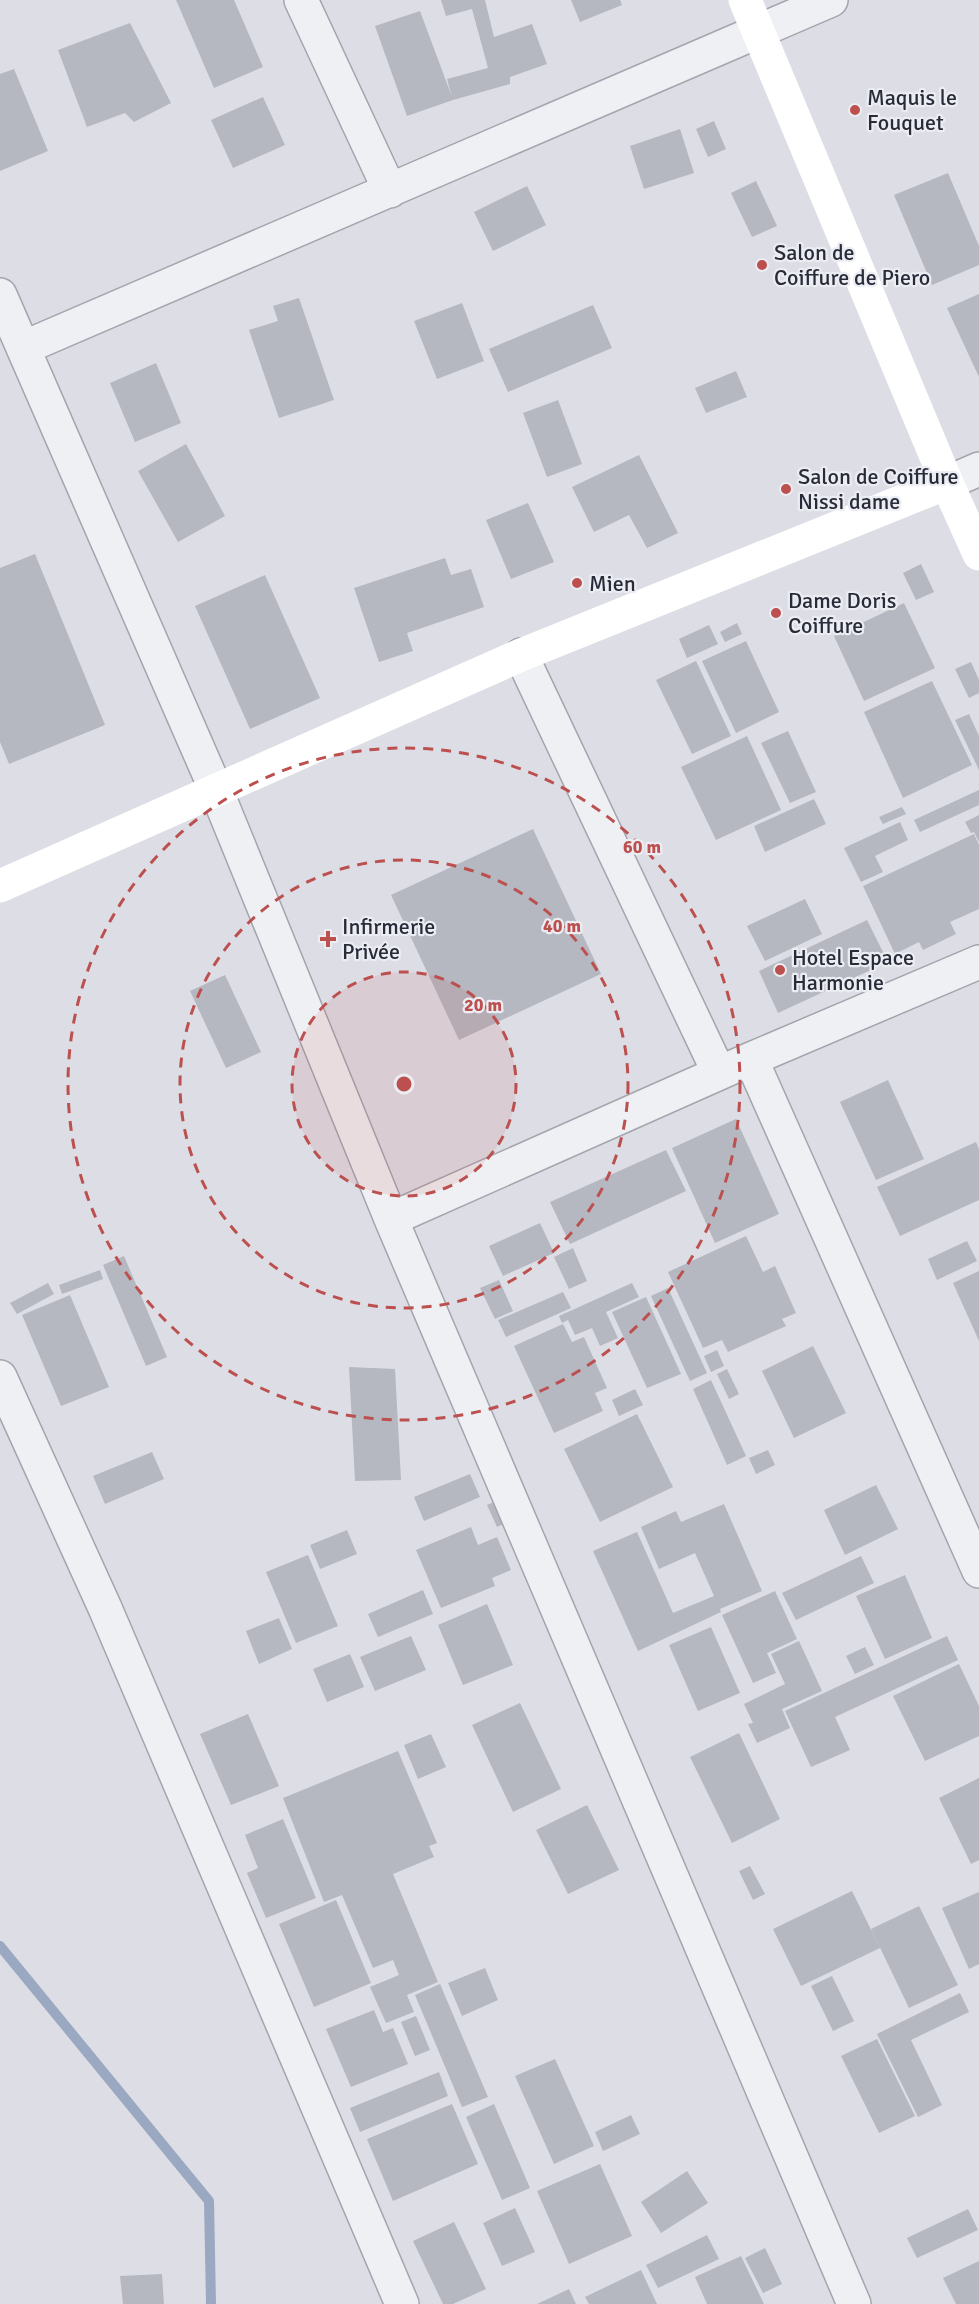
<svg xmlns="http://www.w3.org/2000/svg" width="979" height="2304" font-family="Signika,sans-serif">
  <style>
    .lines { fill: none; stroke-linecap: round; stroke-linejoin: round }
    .stream { stroke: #9ba8c1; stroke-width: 10 }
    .building { fill: #b5b7c1 }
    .street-casing { stroke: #a3a5ae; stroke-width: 36 }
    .street { stroke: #eff0f3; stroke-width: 33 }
    .secondary { stroke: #fff; stroke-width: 33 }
    .ring { fill: none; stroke: #bc504f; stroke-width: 3; stroke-dasharray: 10 8 }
    .poi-dot { fill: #bc504f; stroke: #ecedf3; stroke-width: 2 }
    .labels { text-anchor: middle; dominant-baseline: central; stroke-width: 4.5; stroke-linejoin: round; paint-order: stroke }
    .poi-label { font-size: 22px; fill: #282c39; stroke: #ecedf3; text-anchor: start }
    .centre { fill: #bc504f; stroke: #ecedf3; stroke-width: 3 }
    .ring-label { font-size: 18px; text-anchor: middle; font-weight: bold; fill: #bc504f; stroke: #ecedf3; stroke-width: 4.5; stroke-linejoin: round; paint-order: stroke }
  </style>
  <rect width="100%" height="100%" fill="#dddee5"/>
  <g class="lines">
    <path class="stream" d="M0,1946L209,2201L211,2304"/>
  </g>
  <path class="building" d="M176,0H234L263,67L214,88Z
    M441,0H485L494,37L532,24L547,64L510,77V84L453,100L407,116L375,26L420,11L452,97L447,79L488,68L472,9L446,16Z
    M571,0H620L622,5L580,22Z
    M130,23L171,103L134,122L125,113L87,127L58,50Z
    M14,69L48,151L0,171V74Z
    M263,97L285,145L233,168L211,120Z
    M714,121L726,149L708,157L696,129Z
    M680,129L694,173L644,189L630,146Z
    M948,173L979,246V265L932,285L894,195Z
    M756,181L777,226L752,237L731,193Z
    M527,186L546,225L493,251L474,212Z
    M979,294V377L947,308Z
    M299,298L334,400L279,418L249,330L278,321L273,306Z
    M462,303L484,361L437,379L414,321Z
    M593,305L612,348L508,392L489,349Z
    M156,363L181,423L135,442L110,383Z
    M736,371L747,397L706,413L695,388Z
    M558,400L582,464L547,477L523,413Z
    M186,444L225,516L178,542L138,471Z
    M639,455L678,533L647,548L629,515L594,532L572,487Z
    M528,503L554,562L511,579L486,520Z
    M35,554L105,725L9,764L0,742V568Z
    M445,558L451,575L471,569L484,607L407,633L413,651L379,662L354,588Z
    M921,564L934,592L916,600L903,573Z
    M265,575L320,698L250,729L195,606Z
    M904,603L935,668L864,701L834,636Z
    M737,623L742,634L725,642L720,632Z
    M709,625L718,644L687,658L679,639Z
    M746,641L779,712L736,733L702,661Z
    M696,661L731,736L692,754L656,680Z
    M971,662L979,680V693L969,698L955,669Z
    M932,681L972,765L903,798L864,712Z
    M969,714L979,736V770L955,720Z
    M788,731L816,792L790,803L761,743Z
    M747,736L781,810L716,840L681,767Z
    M979,790V805L920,832L914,820Z
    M814,799L826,824L765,852L754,826Z
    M902,807L906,814L883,824L879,817Z
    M979,815V842L974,832L971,833L965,822Z
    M900,822L908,840L875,856L883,872L861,882L844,848Z
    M533,829L601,974L459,1040L391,895Z
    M974,834L979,845V909L950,922L956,934L923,950L919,942L895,954L863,886Z
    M805,899L822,934L765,961L747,926Z
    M867,920L888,962L778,1013L759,971Z
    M225,975L261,1052L226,1068L190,991Z
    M888,1080L924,1159L876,1180L840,1102Z
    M736,1119L779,1214L715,1243L672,1148Z
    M976,1142L979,1149V1200L900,1236L877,1187Z
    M666,1150L686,1191L570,1244L550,1202Z
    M540,1223L554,1253L503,1276L489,1246Z
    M746,1236L763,1272L775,1266L796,1313L782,1319L786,1326L728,1352L722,1340L703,1348L668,1272Z
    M967,1241L977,1261L937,1280L928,1259Z
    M573,1248L587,1281L569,1289L554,1257Z
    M124,1256L167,1357L146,1366L103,1265Z
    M100,1270L103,1279L62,1294L59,1285Z
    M979,1271V1341L953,1283Z
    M499,1280L513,1311L495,1319L480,1288Z
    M48,1283L54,1294L17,1314L10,1303Z
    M632,1283L639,1297L606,1312L618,1338L600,1346L592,1328L575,1335L568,1320L562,1323L559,1316Z
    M668,1288L707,1373L690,1381L651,1296Z
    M563,1292L571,1308L506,1337L498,1320Z
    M70,1295L109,1387L61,1406L22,1315Z
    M646,1297L681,1374L647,1388L612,1312Z
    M563,1324L572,1342L584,1337L607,1388L595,1393L603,1411L554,1433L514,1346Z
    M813,1346L846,1413L794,1438L762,1371Z
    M717,1350L724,1366L711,1372L704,1356Z
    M349,1367L395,1369L401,1480L355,1481Z
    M727,1369L739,1394L729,1399L717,1374Z
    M711,1380L746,1456L727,1465L693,1389Z
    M635,1389L643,1405L619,1416L612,1400Z
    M637,1414L673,1487L600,1522L564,1449Z
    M768,1450L775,1465L756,1474L749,1458Z
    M152,1452L164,1479L105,1504L93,1476Z
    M470,1474L480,1497L424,1521L414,1497Z
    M876,1485L898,1529L845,1555L824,1510Z
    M505,1497L514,1520L497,1527L487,1505Z
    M724,1504L762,1591L720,1609L721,1612L638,1651L593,1551L637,1532L673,1613L714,1596L695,1553L659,1569L641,1527L676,1511L681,1522Z
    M471,1527L478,1545L497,1537L511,1570L492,1578L495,1586L441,1608L416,1550Z
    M347,1530L357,1554L320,1569L310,1545Z
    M308,1555L338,1626L296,1643L266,1572Z
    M861,1556L874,1583L796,1620L782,1593Z
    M905,1575L932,1638L885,1659L856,1596Z
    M423,1590L433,1614L378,1637L368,1614Z
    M775,1591L797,1639L767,1653L776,1673L753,1683L722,1615Z
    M487,1604L513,1665L463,1685L438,1625Z
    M279,1618L292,1649L259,1664L246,1631Z
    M711,1627L740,1693L698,1711L669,1645Z
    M411,1636L426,1670L375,1691L360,1657Z
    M947,1636L958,1660L835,1717L850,1750L811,1767L785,1711Z
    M799,1641L822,1691L782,1709L790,1728L757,1743L748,1724L753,1723L744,1704L785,1684L771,1654Z
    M865,1647L874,1665L855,1674L846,1656Z
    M350,1654L364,1687L327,1702L313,1669Z
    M959,1664L979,1706V1736L925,1761L893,1696Z
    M520,1703L561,1789L513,1812L472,1725Z
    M248,1714L279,1786L231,1805L200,1734Z
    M739,1733L780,1819L732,1843L690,1757Z
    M431,1734L446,1767L418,1779L404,1745Z
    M398,1751L437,1843L429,1846L434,1857L393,1874L438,1982L407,1995L414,2012L386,2023L370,1987L399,1975L393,1960L373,1968L342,1895L324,1902L283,1798Z
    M979,1778V1860L971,1864L939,1798Z
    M587,1805L619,1870L568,1894L536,1830Z
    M283,1819L316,1898L266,1918L247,1873L258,1868L245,1835Z
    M750,1866L765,1894L753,1900L739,1871Z
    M852,1891L880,1948L801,1986L773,1929Z
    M979,1892V1964L969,1969L942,1908Z
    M336,1900L371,1983L314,2007L279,1924Z
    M919,1906L958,1985L909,2008L871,1929Z
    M485,1968L498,2000L462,2016L448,1983Z
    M832,1976L854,2021L833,2031L811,1986Z
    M440,1984L488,2097L462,2107L415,1995Z
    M960,1993L969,2012L911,2040L942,2105L918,2117L877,2034Z
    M374,2010L383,2032L393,2028L408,2064L351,2087L326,2029Z
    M416,2016L430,2050L415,2056L401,2022Z
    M877,2039L915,2116L879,2133L841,2056Z
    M555,2059L594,2146L554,2164L515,2076Z
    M439,2072L448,2096L360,2132L350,2108Z
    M452,2104L478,2164L393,2201L367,2139Z
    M494,2104L530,2188L502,2200L466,2117Z
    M631,2115L640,2134L603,2151L595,2132Z
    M600,2164L632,2236L569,2264L537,2191Z
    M687,2171L708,2203L661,2233L641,2202Z
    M515,2208L535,2252L502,2266L483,2223Z
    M968,2209L978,2230L917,2258L907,2238Z
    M454,2222L486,2289L453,2304H443L413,2241Z
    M707,2235L719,2259L658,2288L646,2265Z
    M765,2248L782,2284L763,2293L745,2258Z
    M741,2256L764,2304H707L695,2277Z
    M979,2261V2304H956L943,2278Z
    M641,2270L657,2304H589L585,2297Z
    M162,2274L164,2304H123L120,2276Z
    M569,2289L576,2304H537Z"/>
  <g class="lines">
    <defs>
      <path id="street" d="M301,0L390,191
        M0,295L216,790L391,1219L854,2304
        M23,348L831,0
        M947,483L979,469
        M521,655L719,1073
        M751,1059L979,1571
        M391,1219L751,1059L979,962
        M0,1377L105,1608L402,2304"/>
    </defs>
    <use href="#street" class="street-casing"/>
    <use href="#street" class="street"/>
    <path class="secondary" d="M745,0L947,483L979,554
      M0,886L521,655L947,483"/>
  </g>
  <circle cx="404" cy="1084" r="112" fill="#bc504f" fill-opacity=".12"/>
  <g class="ring">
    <circle cx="404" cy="1084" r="112"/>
    <circle cx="404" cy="1084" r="224"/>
    <circle cx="404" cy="1084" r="336"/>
  </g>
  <g class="poi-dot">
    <circle cx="855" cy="110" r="6"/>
    <circle cx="762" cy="265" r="6"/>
    <circle cx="786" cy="489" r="6"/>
    <circle cx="577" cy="583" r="6"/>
    <circle cx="776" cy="613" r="6"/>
    <path d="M325 930h6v6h6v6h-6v6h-6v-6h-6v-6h6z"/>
    <circle cx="780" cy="970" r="6"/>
  </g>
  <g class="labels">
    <g class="poi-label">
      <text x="867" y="97">Maquis le<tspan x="867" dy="25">Fouquet</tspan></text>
      <text x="774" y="252">Salon de<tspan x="774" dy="25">Coiffure de Piero</tspan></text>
      <text x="798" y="476">Salon de Coiffure<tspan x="798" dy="25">Nissi dame</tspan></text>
      <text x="589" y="583">Mien</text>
      <text x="788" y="600">Dame Doris<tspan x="788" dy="25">Coiffure</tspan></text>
      <text x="342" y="926">Infirmerie<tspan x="342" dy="25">Privée</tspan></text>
      <text x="792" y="957">Hotel Espace<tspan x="792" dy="25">Harmonie</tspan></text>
    </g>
  </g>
  <circle cx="404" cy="1084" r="9" class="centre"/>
  <g class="ring-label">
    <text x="642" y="853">60 m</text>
    <text x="562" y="932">40 m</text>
    <text x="483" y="1011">20 m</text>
  </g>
</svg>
